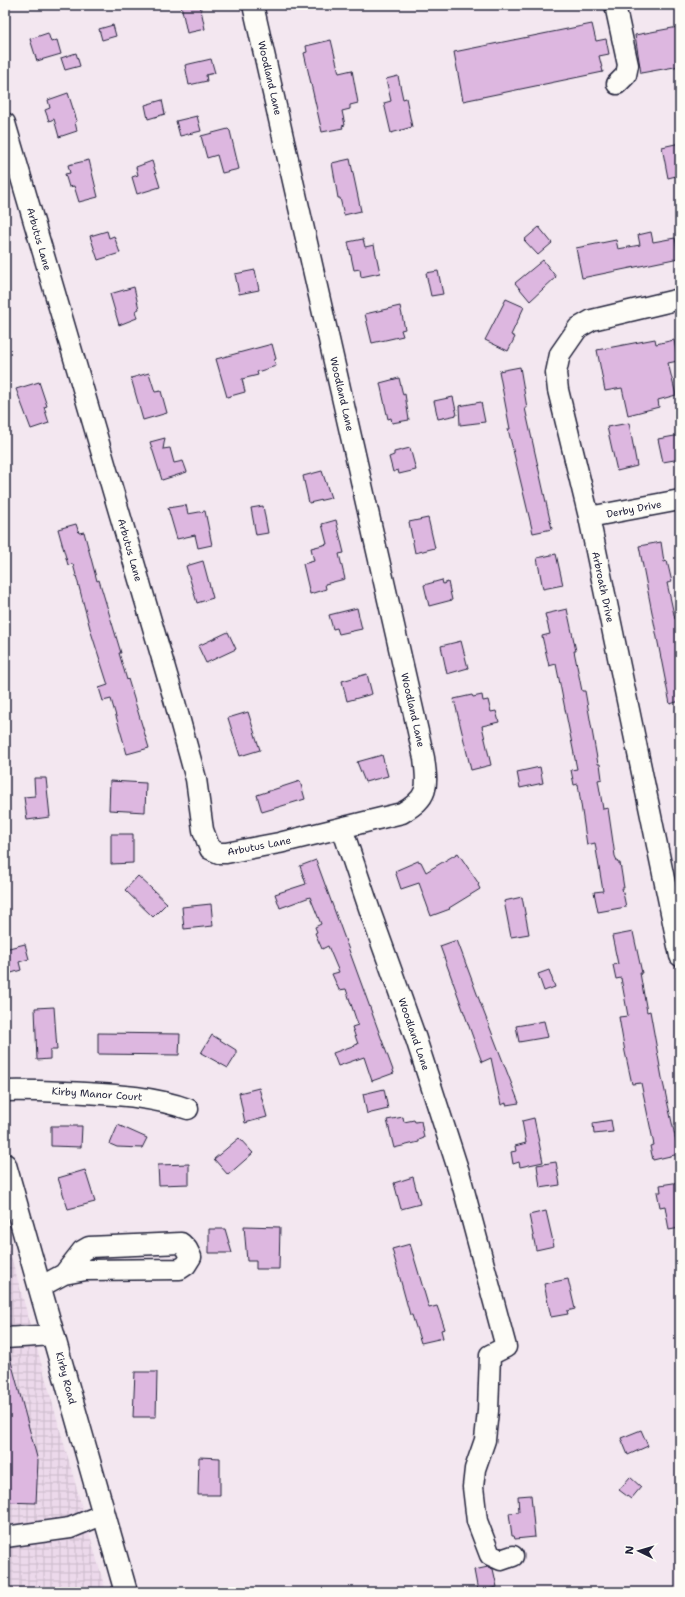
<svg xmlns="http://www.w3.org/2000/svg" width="685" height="1597" font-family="'Shantell Sans',sans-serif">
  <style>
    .industrial { fill: url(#industrial-grid) }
    .building { fill: #ddb7e0; stroke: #22223b }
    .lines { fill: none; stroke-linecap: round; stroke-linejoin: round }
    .minor-casing { stroke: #22223b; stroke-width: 23 }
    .major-casing { stroke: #22223b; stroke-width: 25 }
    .minor { stroke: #fdfcf7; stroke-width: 20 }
    .major { stroke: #fdfcf7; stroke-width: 22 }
    .labels { text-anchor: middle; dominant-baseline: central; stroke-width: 4; stroke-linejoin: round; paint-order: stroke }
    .street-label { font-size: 10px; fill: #22223b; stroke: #fdfcf7 }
  </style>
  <defs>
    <pattern id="industrial-grid" width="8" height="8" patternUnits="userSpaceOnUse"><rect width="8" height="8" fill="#ecd9eb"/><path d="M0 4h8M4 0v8" fill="none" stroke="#cabaca"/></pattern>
  </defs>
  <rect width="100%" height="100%" fill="#f3e7f0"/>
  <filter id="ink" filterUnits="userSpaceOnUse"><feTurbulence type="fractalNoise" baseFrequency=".025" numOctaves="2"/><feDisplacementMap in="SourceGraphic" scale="8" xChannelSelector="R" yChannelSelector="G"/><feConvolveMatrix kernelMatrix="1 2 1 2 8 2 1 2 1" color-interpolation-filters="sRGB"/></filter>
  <g filter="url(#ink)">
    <path class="industrial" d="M5,1235L106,1592H5Z"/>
    <path class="building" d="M181,5H200L205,29L187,33Z
      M592,24L596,41L606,39L609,54L599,56L603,72L463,101L454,52Z
      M113,25L116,36L102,40L99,29Z
      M678,27L680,66L641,73L635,35Z
      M48,33L51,42L57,40L61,54L37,61L30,39Z
      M331,40L339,73L352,70L358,103L350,105V109L342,111L345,125L342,126L343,128L322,132L304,53L307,52L306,46Z
      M76,53L80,66L65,70L61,58Z
      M211,59L215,73L206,75L207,81L189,85L185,65Z
      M398,76L403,99L406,98L412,127L391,133L384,103L391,101L386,79Z
      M68,93L77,121L75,122L77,131L59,137L54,119L49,121L45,110L50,108L48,100Z
      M162,100L165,114L148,119L145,105Z
      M197,116L201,131L180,136L176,121Z
      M228,129L230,131L239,169L222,173L217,155L207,158L201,136Z
      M680,143V175L668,178L662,147Z
      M350,159L361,211L344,215L340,198H338L332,163Z
      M89,160L98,197L79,202L74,186L69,187L65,174L70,173L68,165Z
      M152,161L160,187L137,194L132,177L138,175L136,167Z
      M539,227L552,243L538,255L524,240Z
      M107,231L109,238L114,236L120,253L98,260L90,236Z
      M651,232L653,242L675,238L679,258L582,278L576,248L616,240L618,249L640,245L638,235Z
      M363,239L365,247L374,245L380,273L361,277L360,269L354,270L348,242Z
      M543,260L556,277L530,301L515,283Z
      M255,270L259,290L239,294L235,274Z
      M438,271L443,294L431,296L426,273Z
      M134,287L139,309L135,311L137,318L119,325L110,294Z
      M506,299L524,307L511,335L515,337L508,351L485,340Z
      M400,306L405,329L401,330L403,336L372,343L365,314Z
      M655,339L656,344L674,340L678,361L668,363L676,395L658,400L659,407L628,415L622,388L605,391L597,350Z
      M272,344L276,359L274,360L276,366L257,372L258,375L242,379L245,392L227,397L216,359Z
      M520,367L527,408H525L552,529L533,533L508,429H510L499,371Z
      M149,373L155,392L161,391L167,413L143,420L131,378Z
      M399,378L403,395L405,394L409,420L392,423L391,418L388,419L380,383Z
      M39,382L47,406L44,407L49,423L31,429L16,389Z
      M453,397L457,415L438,419L434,401Z
      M481,402L485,422L460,425L459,406Z
      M629,423L637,466L617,471L607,427Z
      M680,435V459L663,462L658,439Z
      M165,438L163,449L170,448L174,463L183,461L187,472L162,480L150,442Z
      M410,448L416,470L399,474L398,470L393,472L389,457L394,455V452Z
      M322,471L331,498L309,503L303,476Z
      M186,505L188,514L205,511L212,545L198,548L195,535L177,539L168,508Z
      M263,506L268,533L256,535L251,508Z
      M428,518L435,548L415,553L409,522Z
      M336,520L344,553L339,554L345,579L325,584L326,589L310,594L303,564L314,561L311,548L327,544L322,524Z
      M76,524L79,533L84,532L97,581L99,580L121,653H119L127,680L128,679L149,748L127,754L111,699L103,701L99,688L108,685L91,632L73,564L68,565L58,529Z
      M661,542L664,562L667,561L672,582L667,583L675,619L680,618V701L670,704L639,546Z
      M556,554L563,585L543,589L537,558Z
      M203,561L213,598L197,603L186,566Z
      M442,580L443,584L448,582L452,600L429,606L424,585Z
      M357,608L362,629L339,634L337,628L333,629L329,615Z
      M567,609L576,651H574L582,691H585L598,764H600L602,779L598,780L603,809L608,808L615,856L618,863H620L624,888H622L626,907L598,912L594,892L603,891L595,843L587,845L578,784L574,785L571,770L577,769L556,664L549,666L542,636L550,634L545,614Z
      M228,632L236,649L206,663L198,646Z
      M461,641L468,668L447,674L441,646Z
      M367,674L372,694L347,701L342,681Z
      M472,695L473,697L482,695L483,701L488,700L491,712L496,711L499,722L482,726L491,765L471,770L454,699Z
      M248,712L260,750L240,756L228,718Z
      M382,755L388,776L365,782L357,762Z
      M540,767L543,783L520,788L517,772Z
      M34,778H46L50,817L27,820L24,797L35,796Z
      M110,781L146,783L145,812L109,810Z
      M300,781L305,799L262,812L257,795Z
      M111,834H133V863L111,864Z
      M458,853L479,884L478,885L480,889L449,908L450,909L431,916L419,883L401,889L395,871L418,861L421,862L426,872Z
      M316,860L394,1073L372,1081L364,1057L338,1066L333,1053L358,1044L352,1027L358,1025L346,989L339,990L332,974L339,972L328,946L322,949L315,933L317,932L315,927L321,924L310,897L280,908L275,894L306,884L300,866Z
      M138,876L167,903L153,917L125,890Z
      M522,897L529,934L511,937L504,901Z
      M211,904L213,926L184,929L182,907Z
      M633,932L642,973H640L647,1012L650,1011L662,1078L679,1154L653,1160L650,1146L654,1145L641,1083L632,1084L625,1052L619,1017L628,1016L621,978L616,979L613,965L618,964L612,936Z
      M457,940L483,1010L519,1103L506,1105V1103L501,1105L491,1058L482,1062L479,1054L440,946Z
      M25,944L29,959L19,962L21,970L5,975V949Z
      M549,970L555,987L544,991L538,974Z
      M54,1007L57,1050H50V1059L37,1060L35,1008Z
      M544,1021L548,1037L519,1042L516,1026Z
      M98,1033L180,1034L179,1055L98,1054Z
      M212,1035L236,1050V1055L228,1068L201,1053Z
      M259,1088L267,1117L245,1123L239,1093Z
      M384,1089L388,1109L367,1114L363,1094Z
      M403,1117L404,1122L414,1120L415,1122L421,1121L424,1138L419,1140V1142L394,1148L387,1120Z
      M534,1118L543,1162L520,1167L519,1162L513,1164L511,1152L516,1151L515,1146L526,1143L522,1121Z
      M611,1120L613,1132L594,1134L593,1123Z
      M118,1125L147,1138L142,1148L117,1147L110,1144Z
      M51,1126H82L81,1147L51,1146Z
      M239,1138L253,1153L228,1175L214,1159Z
      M556,1162L560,1185L540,1188L537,1165Z
      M189,1164V1184L159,1185L158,1165Z
      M85,1170L95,1202L68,1209L58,1178Z
      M413,1177L420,1204L401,1209L394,1183Z
      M680,1182V1228L669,1230L665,1206L660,1207L657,1192H661L660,1185Z
      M546,1211L554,1246L536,1250L529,1215Z
      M244,1226L280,1227L279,1269H256V1261H247Z
      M209,1229H225L232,1253H209Z
      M410,1244L429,1308L437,1306L445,1329L441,1330L443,1338L421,1343L412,1315H410L392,1249Z
      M568,1279L575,1309L567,1311L568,1314L551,1317L544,1284Z
      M5,1354H9L38,1461L36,1503L5,1502Z
      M135,1372H157L156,1417H133Z
      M641,1430L648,1446L628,1455L621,1438Z
      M199,1457L220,1458V1495H198Z
      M630,1477L641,1487L631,1499L619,1490Z
      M531,1495L535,1537L515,1539L514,1536H512L509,1513L519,1512L518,1496Z
      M488,1567L493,1569L497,1587L478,1591L474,1570Z"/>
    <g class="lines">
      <defs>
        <path id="minor" d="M615,5L628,65L626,75L617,84
          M5,123L174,699L196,779L203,830L210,849L219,853H226L279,843L402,813C429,797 428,788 424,758L253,5
          M680,299L592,320L578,328L560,354L556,373L558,390L589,517L680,956
          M589,517L680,500
          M342,828L370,911L416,1039L459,1172L506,1347L490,1355L488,1411L485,1440L475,1469L473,1487L477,1521L490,1555L501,1560L513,1556
          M5,1091C32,1090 58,1092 85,1093C120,1095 154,1097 188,1109
          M40,1287L64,1274L86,1270L180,1269L186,1265L191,1257L187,1249L181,1243L89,1247L82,1251L64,1274
          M5,1338L54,1335
          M5,1537L70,1528L104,1514"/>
        <path id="major" d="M5,1165L126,1592"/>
      </defs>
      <use href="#minor" class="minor-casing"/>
      <use href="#major" class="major-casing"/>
      <use href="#minor" class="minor"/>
      <use href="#major" class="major"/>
    </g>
  </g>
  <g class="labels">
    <g class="street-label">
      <text transform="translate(270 78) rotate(77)">Woodland Lane</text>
      <text transform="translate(39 239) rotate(74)">Arbutus Lane</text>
      <text transform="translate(342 394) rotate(77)">Woodland Lane</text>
      <text transform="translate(634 509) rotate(-11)">Derby Drive</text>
      <text transform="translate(130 550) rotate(74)">Arbutus Lane</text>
      <text transform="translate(603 587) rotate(78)">Arbroath Drive</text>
      <text transform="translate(413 710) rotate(77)">Woodland Lane</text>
      <text transform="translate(259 846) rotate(-11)">Arbutus Lane</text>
      <text transform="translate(414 1034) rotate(71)">Woodland Lane</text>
      <text transform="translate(97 1094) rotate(4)">Kirby Manor Court</text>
      <text transform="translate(66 1378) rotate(75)">Kirby Road</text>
    </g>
  </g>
  <rect width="685" height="1597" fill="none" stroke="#fdfcf7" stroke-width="20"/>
  <rect x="10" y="10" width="665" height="1577" fill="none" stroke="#22223b" stroke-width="1.5" filter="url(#ink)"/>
  <g transform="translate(639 1551) rotate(275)" stroke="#fdfcf7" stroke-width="3" paint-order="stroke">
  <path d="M0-3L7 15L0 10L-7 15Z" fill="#22223b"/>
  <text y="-6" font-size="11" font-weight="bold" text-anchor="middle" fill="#22223b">N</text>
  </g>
</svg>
